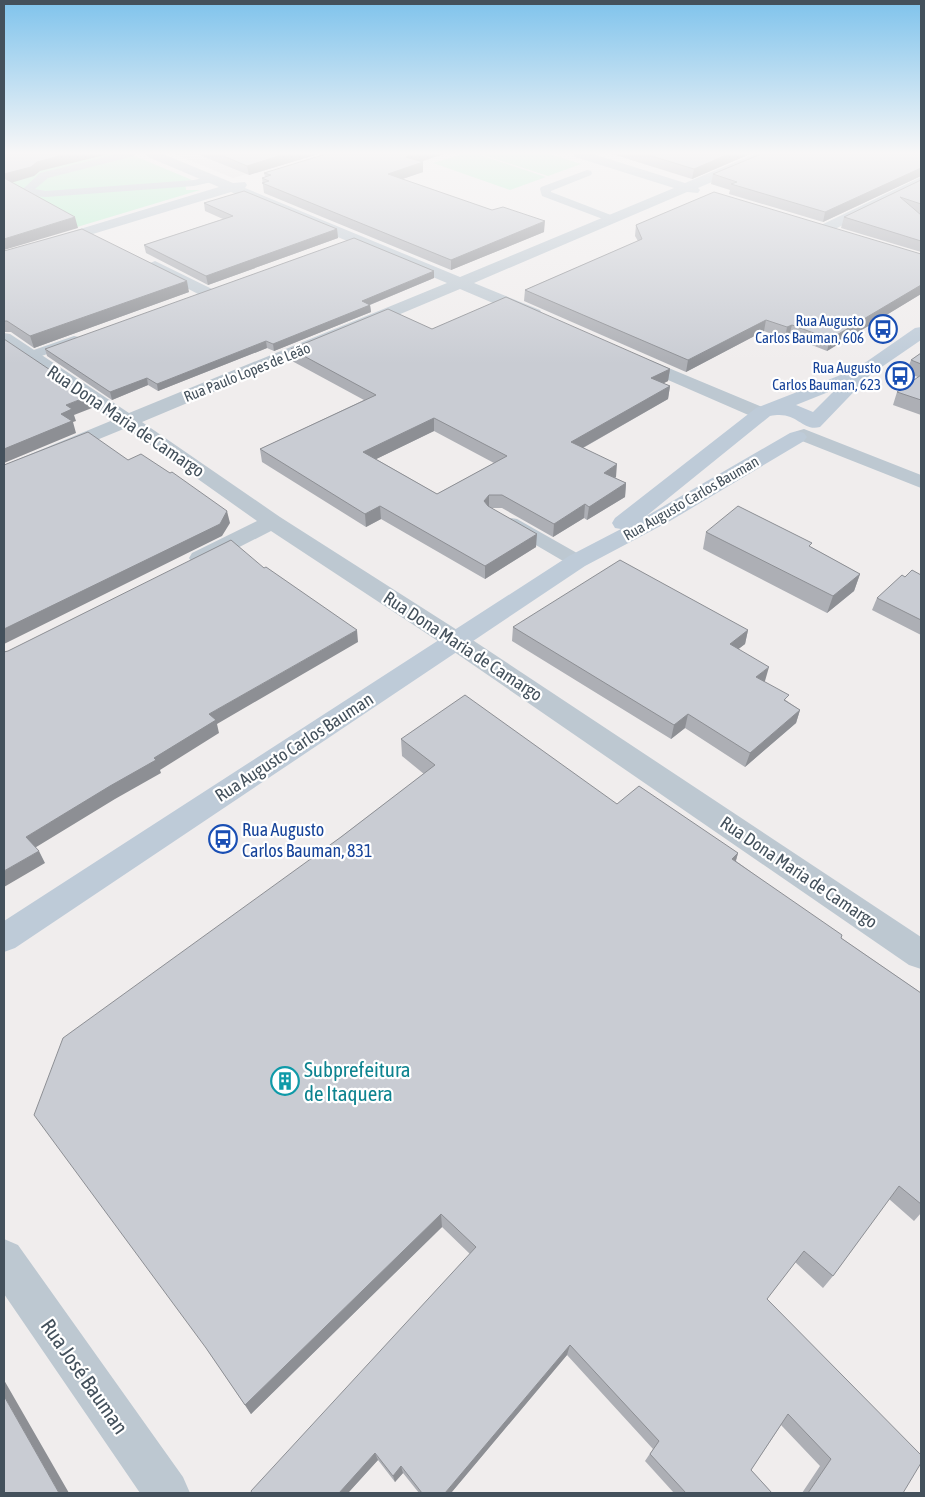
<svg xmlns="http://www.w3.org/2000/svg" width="925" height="1497" font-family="'Asap Condensed',sans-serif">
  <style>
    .education { fill: #e1dedf }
    .green { fill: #b8f1cf }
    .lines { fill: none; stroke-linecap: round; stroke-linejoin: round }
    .lane { fill: #bdc8d1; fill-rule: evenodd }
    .street { fill: #bdc8d1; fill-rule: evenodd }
    .secondary { fill: #becbd8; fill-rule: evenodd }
    .wall { fill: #adafb5; fill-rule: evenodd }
    .shaded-wall { fill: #8d8f94 }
    .building { fill: #c9ccd3; stroke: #8d8f94; fill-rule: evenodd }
    .labels { text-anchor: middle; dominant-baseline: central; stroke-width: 4.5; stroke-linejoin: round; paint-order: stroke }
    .far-transit-label { font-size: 15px; fill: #164399; stroke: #fff; text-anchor: end }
    .far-street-label { font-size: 15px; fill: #44515c; stroke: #fff }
    .street-label { font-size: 18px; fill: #44515c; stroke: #fff }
    .transit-label { font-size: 18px; fill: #164399; stroke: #fff; text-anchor: start }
    .near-culture-label { font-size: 21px; fill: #0d838f; stroke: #fff; text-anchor: start }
    .near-street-label { font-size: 21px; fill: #44515c; stroke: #fff }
  </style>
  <rect width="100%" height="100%" fill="#f0eded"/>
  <path class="education" d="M174,154H314L233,178Z"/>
  <path class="green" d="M4,154H130L192,180L185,181L186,190H200L4,249Z
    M463,154H477L546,177L510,190L433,163Z
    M480,154H550L581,164L548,176Z"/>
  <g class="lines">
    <path class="lane" d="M117,154H135L134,156L48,178L35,189L46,191L194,180L212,176L217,179L216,181L194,186L46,197L31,196L23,189L40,173Z
      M587,170L591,171L592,173L591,175L551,191V192L616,217L618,219L616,221H608L542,196L540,189L541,187Z
      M74,336L79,337L81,340L79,343L30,360L25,359L23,356L25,353Z
      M511,518L517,519L584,557L586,561L584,565L577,567L570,565L505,527L502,523L505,519Z"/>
    <path class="street" d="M146,154H163L233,183L245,182L247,185L245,188L460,277L674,188L575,157L573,154H593L685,183L755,154H772L770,157L698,188L700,190L698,193L687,192L474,283L540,310L542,314L540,318H528L460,289L142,422L280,517L465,635L921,937V969L909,965L447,647L271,531L208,563L200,565L192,563L189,558L192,553L257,521L126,428L4,478V465L113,420L4,346V333L10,334L129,413L447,283L231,192L4,261V252L219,187L148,157Z
      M921,177V186L827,233H817L815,230L817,227Z
      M155,261L212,289L214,292L212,295H200L150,269L147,266L150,263Z
      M635,354L767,409L770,413L767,417L760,419L753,417L629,363L626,359L629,355Z
      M804,429L921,475V488L797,439L794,435L797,431Z
      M4,1239L18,1245L183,1477L190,1493H140L4,1294Z"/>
    <path class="secondary" d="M921,327V340L870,375L820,427C801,432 798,410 770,416L645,517L790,433L797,431L804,433L807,437L804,441L670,521L585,566L15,948L4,952V921L569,556L621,529L615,528L612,523L615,518L756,408L856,369L915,328ZM836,389L813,412L796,405Z"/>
  </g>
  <path class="wall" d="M197,154H318L249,175Z
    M443,154L421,162L423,172L402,179L544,232L451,270L264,193L262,178L265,177L264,173Z
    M612,154H750L692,179Z
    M921,154V176L823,222L729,194L730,190L711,184L713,174Z
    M921,180V252L841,228L844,217Z
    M204,203L337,229L338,238L208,285L146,253L144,245L223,219L205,211Z
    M636,225L921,254V294L827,351L789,336L785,339L764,331L686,372L524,301L525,290L638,241L635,236Z
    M4,251L189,292L34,348L11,332H4Z
    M434,278L370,305L371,312L274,351L267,348L158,391L148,385L112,400L47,356L45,349Z
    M432,329L670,369L668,381L663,383L670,386L668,399L583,448L616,477L615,478L626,483L625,497L587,520L584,518L553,537L502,508H492L536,547L485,579L381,519L366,527L262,462L260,449L364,400L292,361L291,349ZM434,431L494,463L437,494L376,459Z
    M921,353V415L893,405L897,392L918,377L906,373L911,360Z
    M706,532L811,547L860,574L854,591L827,613L703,549Z
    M921,575V635L872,610L877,598L905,577Z
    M513,627L748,630L745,644L738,649L765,681L764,682L787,701L800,710L796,723L745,767L685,728L671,739L512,641Z
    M401,739L617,804L738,853L736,861L841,938L921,993V1213L914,1221L889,1199L833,1276L823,1288L795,1262L767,1299L903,1493H802L820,1466L781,1425L751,1470L772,1493H674L645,1461L653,1449L567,1355L451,1493H419L403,1473L395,1482L378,1460L348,1493H252L470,1254L442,1227L251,1414L207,1349L341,837L424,774L402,756Z"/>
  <path class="shaded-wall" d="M67,154H108L40,171L34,176L4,185V174L37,162Z
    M285,154H318L249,175L247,166Z
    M414,154H443L406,166V157Z
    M729,154H750L692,179L694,169Z
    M423,162V172L388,184V174Z
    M921,168V176L823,222L825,212Z
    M75,217L78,228L4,250V239Z
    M545,221L544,232L451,270V260Z
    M337,229L338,238L208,285L206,276Z
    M434,271V278L362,308V301Z
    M187,281L189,292L34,348L30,336Z
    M921,285V294L827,351L830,339Z
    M370,305L371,312L274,351L273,344Z
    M766,320L764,331L686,372L688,360Z
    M792,325L789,336L785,339L787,327Z
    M266,341L267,348L158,391L157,384Z
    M670,369L668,381L649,391L651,378Z
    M147,378L148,385L112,400L110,392Z
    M670,386L668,399L570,455L571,442Z
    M89,396L92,408L74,415L76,421L73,422L76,433L4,463V449L61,414L66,405Z
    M434,418V431L364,465L363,452Z
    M617,464L616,477L602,486L604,473Z
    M626,483L625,497L587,520L589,507Z
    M489,495V508L484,501Z
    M585,504L584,518L553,537L554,524Z
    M380,506L381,519L366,527L365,514Z
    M227,511L230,523L222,536L4,644V629Z
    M537,534L536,547L485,579V566Z
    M860,574L854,591L827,613L833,596Z
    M357,630L358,642L217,724L219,733L160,770L161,773L115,799L33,849L26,837L154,758L209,714Z
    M748,630L745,644L727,658L730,644Z
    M769,667L765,681L752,691L756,677Z
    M800,710L796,723L745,767L750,753Z
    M688,714L685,728L671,739L674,725Z
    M39,851L45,863L4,887V871Z
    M738,853L733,870L732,859Z
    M441,1214L442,1227L251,1414L245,1405Z
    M570,1345L567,1355L451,1493H445Z
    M4,1380L69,1493H59L4,1396Z
    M375,1453L378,1460L348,1493H339Z
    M401,1466L403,1473L395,1482L393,1476Z"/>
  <path class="building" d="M4,154H67L37,162L31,167L4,174Z
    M219,154H285L247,166Z
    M326,154H414L406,157L423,162L388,174L492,210L503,207L545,221L451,260L262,183L269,181L262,178L271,175L264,173Z
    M645,154H729L694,169Z
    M761,154H921V168L825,212L731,184L737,182L713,174Z
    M4,178L75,217L4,239Z
    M921,180V204L900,197L921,215V241L844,217Z
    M244,191L337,229L206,276L144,245L233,216L204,203Z
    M714,192L921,254V285L830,339L792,325L787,327L766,320L688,360L525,290L642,239L636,225Z
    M82,229L187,281L30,336L7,321H4V251Z
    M354,238L434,271L362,301L370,305L273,344L266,341L157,384L147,378L110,392L45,349Z
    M506,297L670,369L651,378L670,386L571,442L617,464L604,473L626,483L589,507L585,504L554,524L502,495H489L484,501L488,506L537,534L485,566L380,506L365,514L260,449L376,395L291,349L388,309L432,329ZM434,418L507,456L437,494L363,452Z
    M4,339L89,396L66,405L72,409L61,414L72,421L4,449Z
    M921,353V364L911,360Z
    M921,375V400L897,392Z
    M88,432L128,460L141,454L170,473L172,472L227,511L220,524L4,629V465Z
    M738,506L812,543L809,546L860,574L833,596L706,532Z
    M231,540L264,568L266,567L357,630L209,714L216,720L154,758L156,760L110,786L26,837L39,851L4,871V652L8,651Z
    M620,560L748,630L730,644L769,667L756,677L789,695L784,700L800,710L750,753L688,714L674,725L513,627Z
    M912,570L921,575V620L877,598L902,575L905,577Z
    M465,695L617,804L639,786L738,853L732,859L842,935L841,938L921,993V1204L899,1186L833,1276L804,1251L767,1299L921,1455V1463L903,1493H808L831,1459L788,1414L751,1470L772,1493H686L650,1454L659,1441L570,1345L445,1493H422L401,1466L393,1476L375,1453L339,1493H252L251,1491L476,1247L441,1214L245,1405L206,1348L34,1115L63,1038L341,837L435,765L401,739Z
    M4,1396L59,1493H4Z"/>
  <linearGradient id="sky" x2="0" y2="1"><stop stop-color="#7fc3ec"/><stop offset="0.42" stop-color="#f8f7f7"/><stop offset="1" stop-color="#f8f7f7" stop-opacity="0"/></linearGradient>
  <rect width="925" height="364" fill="url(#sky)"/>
  <defs>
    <symbol id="bus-ring" viewBox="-11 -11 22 22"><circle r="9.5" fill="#fff" stroke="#1a4fb4" stroke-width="1.5"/><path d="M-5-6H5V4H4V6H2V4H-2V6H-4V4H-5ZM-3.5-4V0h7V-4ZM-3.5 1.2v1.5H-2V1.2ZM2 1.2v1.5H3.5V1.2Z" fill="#1a4fb4"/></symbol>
    <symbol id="building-ring" viewBox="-11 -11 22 22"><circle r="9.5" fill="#fff" stroke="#0f9aa8" stroke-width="1.5"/><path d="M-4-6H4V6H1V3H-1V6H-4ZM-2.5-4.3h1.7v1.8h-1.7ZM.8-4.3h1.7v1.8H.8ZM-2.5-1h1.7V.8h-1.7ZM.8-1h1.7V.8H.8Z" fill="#0f9aa8"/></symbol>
  </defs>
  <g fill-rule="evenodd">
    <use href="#bus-ring" x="867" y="313" width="32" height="32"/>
    <use href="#bus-ring" x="884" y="360" width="32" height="32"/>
    <use href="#bus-ring" x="207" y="823" width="32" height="32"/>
    <use href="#building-ring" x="269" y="1065" width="32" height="32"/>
  </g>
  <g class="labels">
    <g class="far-transit-label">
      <text x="864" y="320">Rua Augusto<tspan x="864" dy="17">Carlos Bauman, 606</tspan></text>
      <text x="881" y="367">Rua Augusto<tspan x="881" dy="17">Carlos Bauman, 623</tspan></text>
    </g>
    <g class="far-street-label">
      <text transform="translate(247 372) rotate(-22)">Rua Paulo Lopes de Leão</text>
      <text transform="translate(691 498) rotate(-30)">Rua Augusto Carlos Bauman</text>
    </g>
    <g class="street-label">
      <text transform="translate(126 421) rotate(34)">Rua Dona Maria de Camargo</text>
      <text transform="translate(463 646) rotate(33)">Rua Dona Maria de Camargo</text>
      <text transform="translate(294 747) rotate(-33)">Rua Augusto Carlos Bauman</text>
      <text transform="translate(799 872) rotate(34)">Rua Dona Maria de Camargo</text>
    </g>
    <g class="transit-label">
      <text x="242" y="829">Rua Augusto<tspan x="242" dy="21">Carlos Bauman, 831</tspan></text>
    </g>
    <g class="near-culture-label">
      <text x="304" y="1069">Subprefeitura<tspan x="304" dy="24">de Itaquera</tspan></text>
    </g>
    <g class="near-street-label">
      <text transform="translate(85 1376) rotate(55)">Rua José Bauman</text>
    </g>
  </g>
  <rect width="925" height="1497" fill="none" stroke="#44515c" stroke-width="10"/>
</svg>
